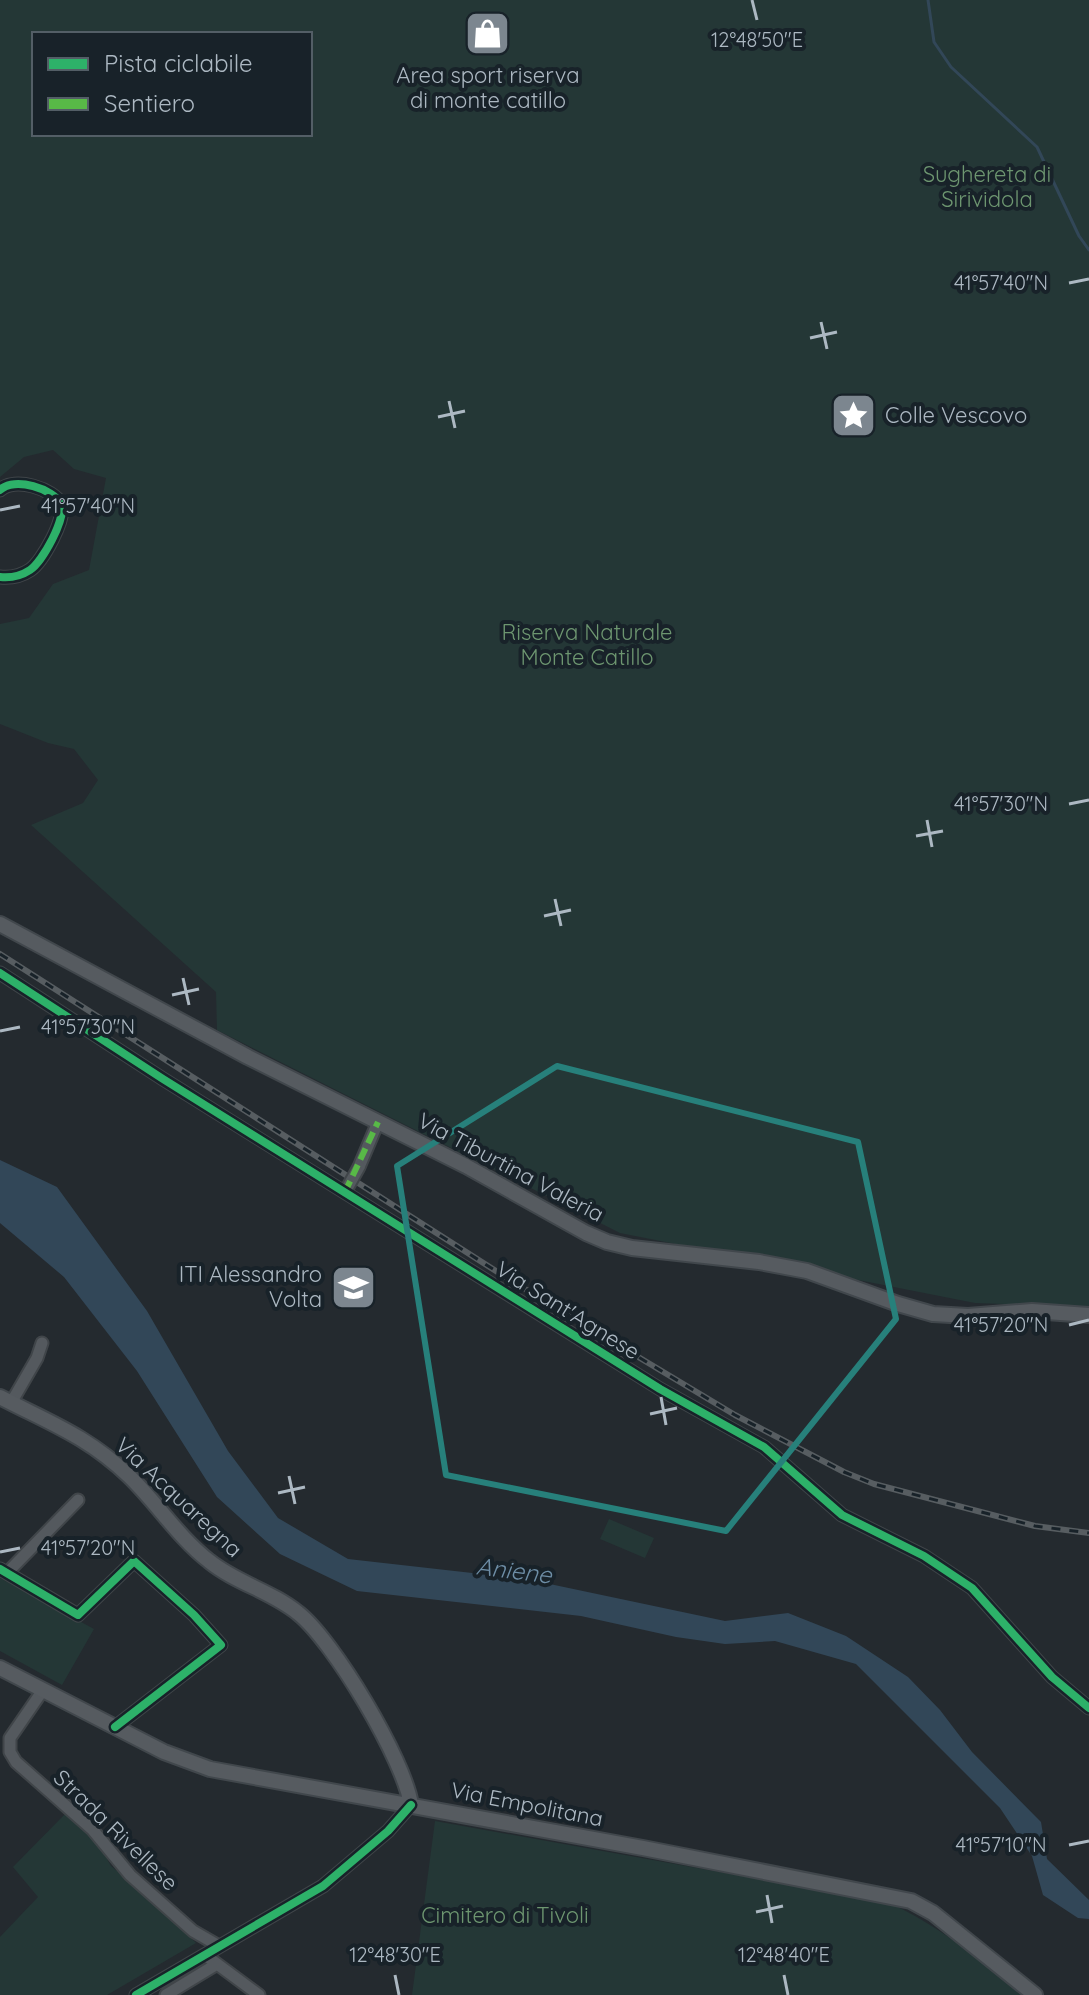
<svg xmlns="http://www.w3.org/2000/svg" width="1089" height="1995" font-family="Quicksand,sans-serif">
  <style>
    .green { fill: #243736; fill-rule: evenodd }
    .water { fill: #324758 }
    .lines { fill: none; stroke-linecap: round; stroke-linejoin: round }
    .stream { stroke: #324758; stroke-width: 3 }
    .minor-casing { stroke: #404549; stroke-width: 15 }
    .major-casing { stroke: #41474c; stroke-width: 18 }
    .minor { stroke: #54595e; stroke-width: 11 }
    .major { stroke: #565b60; stroke-width: 14 }
    .rail-casing { stroke: #575d61; stroke-width: 6 }
    .rail { stroke: #182229; stroke-width: 3; stroke-dasharray: 9; stroke-linecap: butt }
    .minor-bridge-casing { stroke: #404549; stroke-width: 15; stroke-linecap: butt }
    .minor-bridge { stroke: #54595e; stroke-width: 11 }
    .quiet { stroke: #58b947; stroke-width: 6; stroke-dasharray: 12 6; stroke-linecap: butt }
    .cycleway-casing { stroke: #182229; stroke-width: 13 }
    .cycleway { stroke: #2db169; stroke-width: 8 }
    .marked { fill: none; stroke: #27807b; stroke-width: 6; stroke-linejoin: round }
    .ticks { fill: none; stroke: #acb8c2; stroke-width: 3 }
    .labels { text-anchor: middle; dominant-baseline: central; stroke-width: 8; stroke-linejoin: round; paint-order: stroke }
    .poi-label { font-size: 22px; fill: #acb8c2; stroke: #182229 }
    .park-label { font-size: 22px; fill: #6d9670; stroke: #182229 }
    .street-label { font-size: 22px; fill: #acb8c2; stroke: #182229 }
    .water-label { font-size: 24px; font-style: italic; fill: #6e8ea6; stroke: #182229 }
    .ticks-label { font-size: 20px; text-anchor: middle; fill: #acb8c2; stroke: #182229; stroke-width: 8; stroke-linejoin: round; paint-order: stroke }
  </style>
  <rect width="100%" height="100%" fill="#242a2f"/>
  <path class="green" d="M0,0H1089V1307L975,1303L620,1233L217,1030L216,992L31,825L83,803L98,780L74,749L48,743L0,724V624L29,618L53,584L89,570L106,478L74,469L53,450L24,457L0,477ZM34,34H310V134H34Z
    M609,1519L654,1538L645,1558L600,1539Z
    M0,1578L94,1629L62,1685L0,1651Z
    M67,1812L93,1834L111,1866L155,1902L196,1943L107,1995H0V1937L38,1897L13,1867Z
    M435,1821L887,1902C938,1925 979,1958 1021,1995H412Z"/>
  <path class="water" d="M0,1160L57,1187L147,1311L228,1451L278,1518L348,1559L526,1579L725,1621L788,1613L846,1636L908,1677L940,1710L972,1752L1041,1822L1047,1859L1089,1900V1919L1078,1918L1043,1895L1032,1856L1000,1808L856,1664L775,1641L725,1644L676,1637L581,1616L357,1591L280,1554L217,1497L137,1371L64,1277L0,1223Z"/>
  <g class="lines">
    <path class="stream" d="M928,0L934,42L951,67L1037,147L1079,236L1089,250"/>
    <defs>
      <path id="minor" d="M0,490C14,476 54,489 61,504C67,518 42,562 30,570C21,576 10,578 0,577
        M0,973L163,1079L660,1389L764,1447L842,1515L924,1556L972,1588L1052,1677L1089,1708
        M359,1167L378,1122
        M11,1403L37,1358L42,1343
        M0,1569L78,1615L134,1561L194,1615L221,1645L115,1727
        M7,1573L78,1500
        M43,1690L10,1738V1752L16,1762L92,1829L130,1875L193,1931L219,1946
        M205,1955L259,1995
        M136,1995L323,1886L388,1831L411,1805
        M166,1995L217,1964"/>
      <path id="major" d="M0,924L248,1057L466,1166L586,1233L607,1242L632,1248L759,1262L807,1271L898,1304L933,1314L968,1316L1032,1311L1089,1315
        M0,1397C50,1423 87,1436 129,1476C157,1503 178,1537 209,1561C236,1583 271,1591 298,1613C333,1640 405,1761 411,1805
        M0,1668L164,1752L210,1769L643,1848L911,1901L933,1913L1035,1995"/>
    </defs>
    <use href="#minor" class="minor-casing"/>
    <use href="#major" class="major-casing"/>
    <use href="#minor" class="minor"/>
    <use href="#major" class="major"/>
    <defs>
      <path id="rail" d="M0,954L510,1280L735,1415L844,1472L874,1484L1035,1526L1089,1533"/>
    </defs>
    <use href="#rail" class="rail-casing"/>
    <use href="#rail" class="rail"/>
    <defs>
      <path id="minor-bridge" d="M345,1192L359,1167"/>
    </defs>
    <use href="#minor-bridge" class="minor-bridge-casing"/>
    <use href="#minor-bridge" class="minor-bridge"/>
    <path class="quiet" d="M345,1192L378,1122"/>
    <defs>
      <path id="cycleway" d="M0,490C14,476 54,489 61,504C67,518 42,562 30,570C21,576 10,578 0,577
        M0,973L163,1079L660,1389L764,1447L842,1515L924,1556L972,1588L1052,1677L1089,1708
        M0,1569L78,1615L134,1561L194,1615L221,1645L115,1727
        M136,1995L323,1886L388,1831L411,1805"/>
    </defs>
    <use href="#cycleway" class="cycleway-casing"/>
    <use href="#cycleway" class="cycleway"/>
  </g>
  <path class="marked" d="M557,1066L858,1142L896,1319L726,1531L446,1475L397,1166Z"/>
  <path class="ticks" d="M752,0L757,20M1069,283L1089,279M821,322L827,349M810,338L837,332M449,401L455,428M438,417L465,411M0,510L20,506M1069,804L1089,800M927,820L932,847M916,836L943,831M555,899L561,926M544,916L571,910M183,978L189,1005M172,995L199,989M0,1031L20,1027M1069,1325L1089,1320M661,1397L666,1425M650,1414L677,1408M289,1476L295,1504M278,1493L305,1487M0,1552L20,1548M1069,1845L1089,1841M767,1895L772,1923M756,1912L783,1906M395,1975L399,1995M784,1975L788,1995"/>
  <defs>
    <symbol id="shop-square" viewBox="-11 -11 22 22"><rect x="-9" y="-9" width="18" height="18" rx="4" fill="#7c868f" stroke="#182229"/><path d="M-5-2.5h2.3a2.7 3.5 0 0 1 5.4 0H5L5.5 6h-11ZM-1.5-2.5h3a1.5 2.3 0 0 0-3 0Z" fill="#fff"/></symbol>
    <symbol id="sight-square" viewBox="-11 -11 22 22"><rect x="-9" y="-9" width="18" height="18" rx="4" fill="#7c868f" stroke="#182229"/><path d="M0-6L1.8-2.2L6-1.7L2.9 1.2L3.7 5.4L0 3.3L-3.7 5.4L-2.9 1.2L-6-1.7L-1.8-2.2Z" fill="#fff"/></symbol>
    <symbol id="school-square" viewBox="-11 -11 22 22"><rect x="-9" y="-9" width="18" height="18" rx="4" fill="#7c868f" stroke="#182229"/><path d="M0-5L7-2L0 1L-7-2ZM-4 1L0 2.5L4 1V4Q0 6-4 4Z" fill="#fff"/></symbol>
  </defs>
  <g fill-rule="evenodd">
    <use href="#shop-square" x="462" y="8" width="51" height="51"/>
    <use href="#sight-square" x="828" y="390" width="51" height="51"/>
    <use href="#school-square" x="328" y="1262" width="51" height="51"/>
  </g>
  <g class="labels">
    <g class="poi-label">
      <text x="488" y="75">Area sport riserva<tspan x="488" dy="25">di monte catillo</tspan></text>
      <text x="885" y="415" text-anchor="start">Colle Vescovo</text>
      <text x="322" y="1274" text-anchor="end">ITI Alessandro<tspan x="322" dy="25">Volta</tspan></text>
    </g>
    <g class="park-label">
      <text x="987" y="174">Sughereta di<tspan x="987" dy="25">Sirividola</tspan></text>
      <text x="587" y="632">Riserva Naturale<tspan x="587" dy="25">Monte Catillo</tspan></text>
      <text x="505" y="1915">Cimitero di Tivoli</text>
    </g>
    <g class="street-label">
      <text transform="translate(511 1167) rotate(28)">Via Tiburtina Valeria</text>
      <text transform="translate(568 1310) rotate(32)">Via Sant'Agnese</text>
      <text transform="translate(179 1497) rotate(43)">Via Acquaregna</text>
      <text transform="translate(527 1804) rotate(11)">Via Empolitana</text>
      <text transform="translate(116 1830) rotate(44)">Strada Rivellese</text>
    </g>
    <g class="water-label">
      <text transform="translate(514 1570) rotate(7)">Aniene</text>
    </g>
  </g>
  <g class="ticks-label">
    <text x="757" y="47">12°48'50"E</text>
    <text x="1001" y="290">41°57'40"N</text>
    <text x="88" y="513">41°57'40"N</text>
    <text x="1001" y="811">41°57'30"N</text>
    <text x="88" y="1034">41°57'30"N</text>
    <text x="1001" y="1332">41°57'20"N</text>
    <text x="88" y="1555">41°57'20"N</text>
    <text x="1001" y="1852">41°57'10"N</text>
    <text x="395" y="1962">12°48'30"E</text>
    <text x="784" y="1962">12°48'40"E</text>
  </g>
  <rect x="32" y="32" width="280" height="104" fill="#182229" stroke="#535e66" stroke-width="2"/>
  <rect x="48" y="58" width="40" height="12" fill="#2db169" stroke="#535e66" stroke-width="2"/>
  <text x="104" y="72" font-size="24" fill="#acb8c2">Pista ciclabile</text>
  <rect x="48" y="98" width="40" height="12" fill="#58b947" stroke="#535e66" stroke-width="2"/>
  <text x="104" y="112" font-size="24" fill="#acb8c2">Sentiero</text>
</svg>
